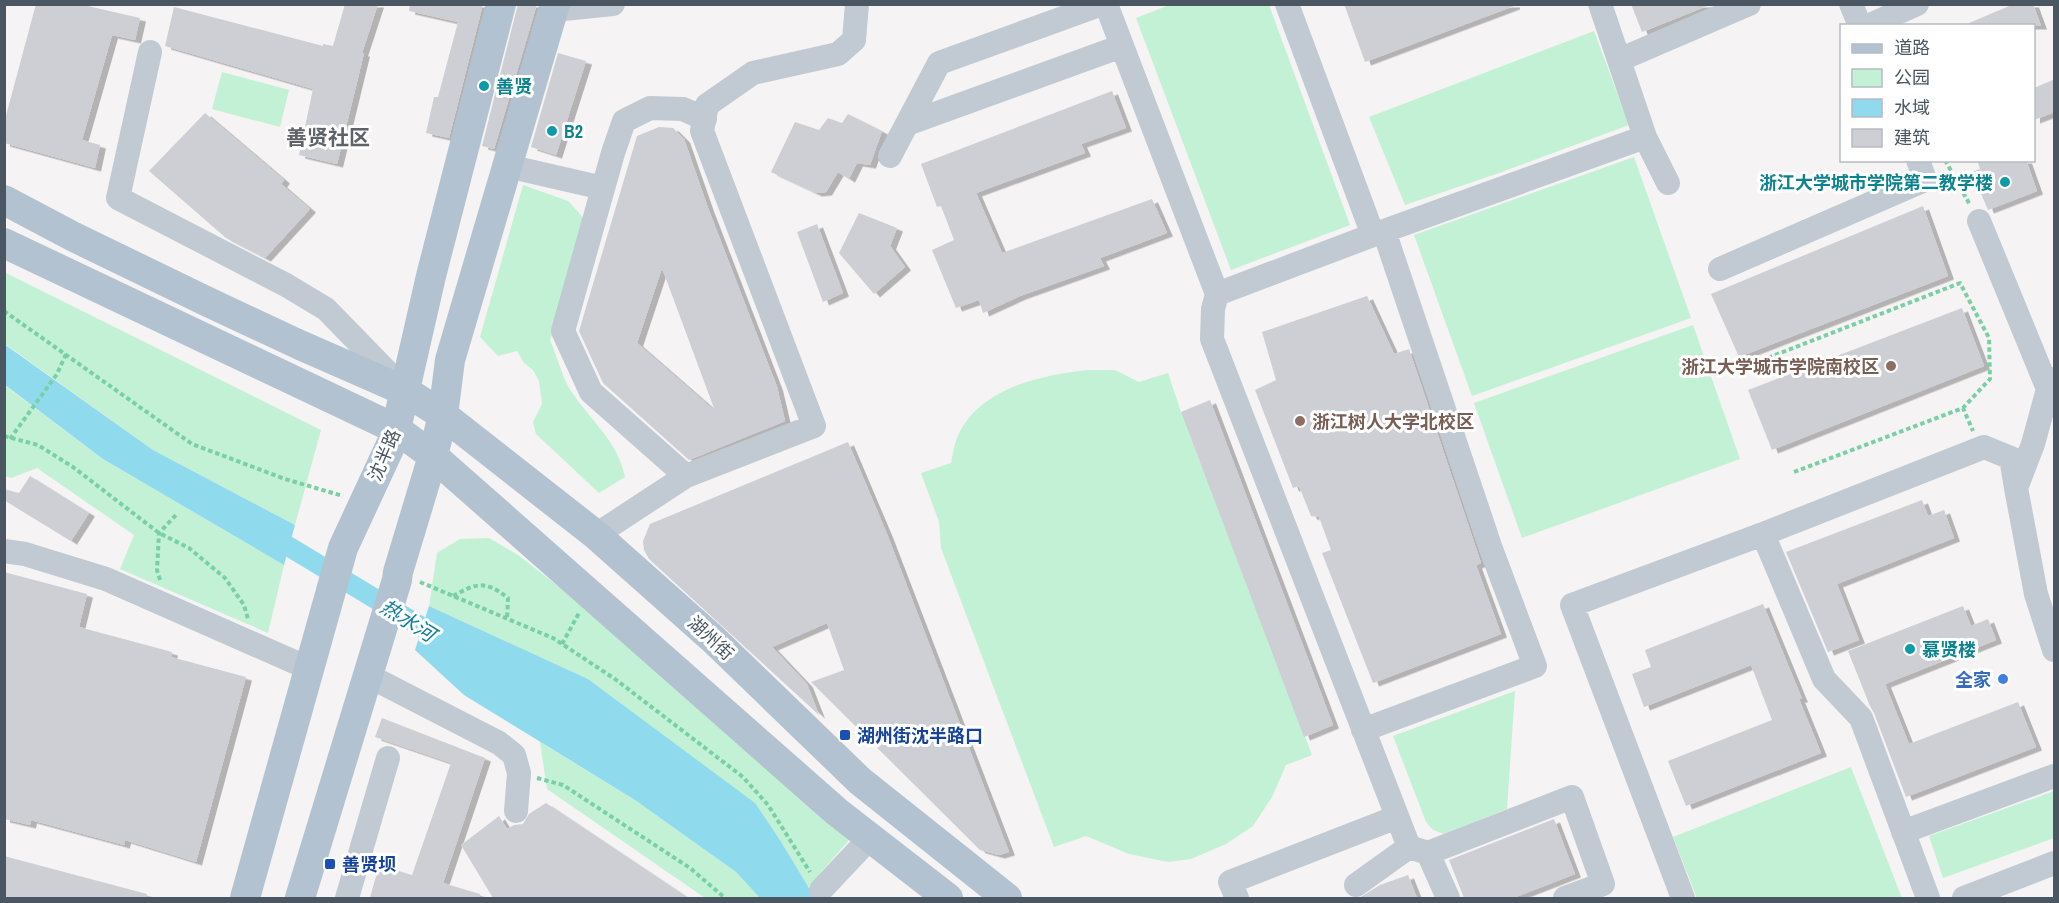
<svg xmlns="http://www.w3.org/2000/svg" width="2059" height="903" font-family="'Archivo Narrow','Noto Sans SC',sans-serif">
  <style>
    .green { fill: #c3f1d5 }
    .water { fill: #90daee }
    .lines { fill: none; stroke-linecap: round; stroke-linejoin: round }
    .canal { stroke: #90daee; stroke-width: 20 }
    .building { fill: #cdcfd5; fill-rule: evenodd; filter: url(#shadow) }
    .path { stroke: #7ad0a6; stroke-width: 4; stroke-dasharray: 4.5 3; stroke-linecap: butt }
    .minor { stroke: #c1cad2; stroke-width: 24 }
    .major { stroke: #b3c2d1; stroke-width: 30 }
    .culture-dot { fill: #0f9aa8; stroke: #fff; stroke-width: 2 }
    .education-dot { fill: #8d6e63; stroke: #fff; stroke-width: 2 }
    .shop-dot { fill: #3f7fe0; stroke: #fff; stroke-width: 2 }
    .transit-dot { fill: #1a4fb4; stroke: #fff; stroke-width: 2 }
    .labels { text-anchor: middle; dominant-baseline: central; stroke-width: 6; stroke-linejoin: round; paint-order: stroke }
    .culture-label { font-size: 18px; font-weight: bold; fill: #0d838f; stroke: #fff; text-anchor: start }
    .education-label { font-size: 18px; font-weight: bold; fill: #785e54; stroke: #fff; text-anchor: end }
    .street-label { font-size: 18px; fill: #4a5661; stroke: #fff }
    .shop-label { font-size: 18px; font-weight: bold; fill: #366cbe; stroke: #fff; text-anchor: end }
    .transit-label { font-size: 18px; font-weight: bold; fill: #164399; stroke: #fff; text-anchor: start }
    .water-label { font-size: 20px; font-style: italic; fill: #0c7c9b; stroke: #fff }
    .quarter-label { font-size: 21px; font-weight: bold; fill: #5f6368; stroke: #fff }
  </style>
  <defs>
    <filter id="shadow"><feDropShadow dx="6" dy="3.5" stdDeviation="0" flood-color="#0004"/></filter>
  </defs>
  <rect width="100%" height="100%" fill="#f5f3f3"/>
  <path class="green" d="M1172,4L1269,5L1350,225L1231,270L1136,18Z
    M1594,31L1629,125L1499,173L1405,205L1369,117Z
    M222,72L289,90L280,127L212,109Z
    M1634,157L1691,318L1472,396L1414,235Z
    M523,185L568,201L581,215L586,225L576,270L550,340C557,356 562,377 571,391C590,420 618,441 625,477L599,493L536,434L533,422L542,404L539,381L533,370L524,363L517,351L498,356L480,337Z
    M4,272L321,430L295,525L153,450L5,344Z
    M1693,325L1740,459L1522,538L1474,403Z
    M1088,370H1115L1139,382L1168,373L1181,412L1312,755L1286,765L1272,797L1253,826L1226,844L1191,859L1168,862L1129,854L1086,836L1054,847L941,548L939,522L921,473L951,463C953,454 954,444 958,436C979,388 1041,375 1088,370Z
    M4,385L103,459L284,565L268,633L120,569L134,535L37,468L11,478L5,476Z
    M489,538L518,555L580,603L850,839L808,887L780,840L754,803L588,679L429,606L437,553L460,539Z
    M1515,691L1507,809L1444,834L1433,830L1426,822L1393,736Z
    M540,742L635,800L736,872L760,898H705L547,789Z
    M1851,767L1902,898H1697L1673,837Z
    M2054,791V838L1943,878L1929,836Z"/>
  <path class="water" d="M4,344L153,450L295,525L284,565L103,459L5,385Z
    M429,606L588,679L755,803L780,840L815,898H760L736,872L635,800L464,695L415,650Z"/>
  <g class="lines">
    <path class="canal" d="M268,534L445,641"/>
  </g>
  <path class="building" d="M36,4H79L140,18L135,40L112,35L82,140L100,145L95,168L4,143V123Z
    M345,4H378L362,53H364L337,164L299,155L313,89L165,46L174,7L323,46V44L333,46Z
    M410,4H483L449,138L426,133L434,97H438L458,22L409,11Z
    M518,4H537L494,149L482,146Z
    M1344,4H1514V6L1365,62Z
    M1631,4H1712L1642,32Z
    M2014,4H2033L2041,26H1962Z
    M558,53L586,61L556,155L531,147Z
    M2055,79V112L2034,120V88Z
    M1112,91L1126,128L1081,144L1085,153L976,193L1002,253L1152,199L1167,233L1100,258L1104,266L1020,296L983,313L979,300L956,308L932,250L954,240L941,206L937,207L921,164Z
    M205,113L284,180L281,184L310,209L265,258L226,238L149,171Z
    M848,114L882,131L870,165L857,163L849,179L838,172L826,192L816,193L771,172L795,122L819,130L828,118L842,123Z
    M659,127L673,128L684,139L708,208L777,387L785,421L689,460L603,383L579,331L637,136ZM662,268L715,411L637,343Z
    M1977,160H2026L2037,191L1988,210L1972,172L1980,169Z
    M1923,206L1948,276L1739,357L1711,294Z
    M859,213L897,228L890,246L905,267L874,294L839,253Z
    M817,224L843,293L823,302L797,232Z
    M1367,296L1394,354L1409,349L1481,563L1476,565L1501,634L1373,683L1322,553L1331,550L1319,517L1311,516L1299,486L1293,488L1255,390L1276,380L1262,332Z
    M1962,308L1984,366L1772,450L1748,390Z
    M1210,400L1333,725L1304,737L1181,412Z
    M848,442L887,534L1009,852L999,855L980,850L811,682L844,670L827,623L772,647L807,684L819,715L649,559L644,550L643,541L650,524Z
    M30,476L89,513L71,541L4,500V489L19,493Z
    M1922,500L1928,516L1944,510L1954,538L1837,584L1859,640L1828,652L1786,552Z
    M4,572L87,594L79,627L172,652L171,657L246,677L196,862L125,840L124,845L31,820L30,825L4,819Z
    M1763,604L1802,699H1799L1821,753L1686,806L1668,761L1772,720L1751,665L1644,707L1632,674L1651,667L1645,650Z
    M1963,606L1971,626L1988,619L1996,640L1885,684L1909,744L2018,702L2036,747L1906,797L1874,713L1870,706L1848,651Z
    M382,718L485,758L443,883L480,894V898H370L379,865L412,875L451,763L375,737Z
    M546,803L688,898H493L461,845L499,816L507,829L514,825L523,824L529,814Z
    M1554,819L1575,874L1513,898H1464L1449,860Z
    M4,856L147,894L146,898H4Z
    M1408,875L1417,898H1359L1380,885Z"/>
  <g class="lines">
    <path class="path" d="M1945,160L1970,205
      M4,311L192,444L285,479L343,496
      M1747,366L1960,283L1989,338L1990,379L1963,408
      M4,436L38,445L73,467L159,533L189,548L225,578L244,605L248,619
      M10,439L57,374L66,354
      M1794,472L1963,408L1973,431
      M160,580L157,570L159,533L177,514
      M420,582L553,638L615,679L743,777L768,805L810,872
      M453,596C477,583 485,580 508,598L507,619
      M562,644L579,613
      M537,778L563,785L690,868L725,898"/>
    <path class="minor" d="M1106,4L1217,294L1373,235L1287,4
      M1600,4L1645,137L1668,183
      M1851,4L1860,26
      M554,10L613,4
      M1868,26L1917,4
      M150,52L118,198L286,285L326,309L401,386
      M1619,60L1749,4
      M907,124L1122,46
      M890,156L939,63L1102,4
      M507,166L603,188
      M1979,221L2048,389
      M1373,235L1645,137
      M1720,269L1925,180L1918,160
      M1217,294L1213,309L1212,339L1409,847
      M2054,379L2048,389L2033,444L2016,488L2036,594L2054,650
      M686,476L591,392L563,331L613,153L624,121L650,108L683,109L705,119
      M1763,534L1824,679L1861,718L1928,898
      M596,535L686,476L814,426L702,131L707,105L753,73L838,54L854,40L857,4
      M4,551L25,554L106,579L308,668
      M367,675L499,743L514,755L519,773L516,811
      M1363,730L1535,666L1491,549L1384,231
      M1903,832L2054,776
      M1409,847L1428,853L1572,797L1603,884L1565,898
      M1428,853L1448,898
      M1356,885L1409,847
      M821,890L870,838
      M347,898L388,758
      M1237,898L1230,882L1397,817
      M1683,898L1572,605L1763,534L1984,447L2011,458L2016,488
      M1964,898L2054,863"/>
    <path class="major" d="M4,200L74,237L208,302L300,345L405,391L443,415L596,535L713,639L860,781L1007,898
      M4,243L396,429L433,456L837,812L948,898
      M245,898L343,548L394,438L431,276L501,4
      M300,898L397,580L398,572L433,456L443,415L450,360L555,4"/>
  </g>
  <g class="culture-dot">
    <circle cx="484" cy="86" r="6"/>
    <circle cx="552" cy="131" r="6"/>
    <circle cx="2005" cy="182" r="6"/>
    <circle cx="1910" cy="649" r="6"/>
  </g>
  <g class="education-dot">
    <circle cx="1891" cy="366" r="6"/>
    <circle cx="1300" cy="421" r="6"/>
  </g>
  <circle class="shop-dot" cx="2003" cy="679" r="6"/>
  <g class="transit-dot">
    <rect x="839" y="729" width="12" height="12" rx="3"/>
    <rect x="324" y="858" width="12" height="12" rx="3"/>
  </g>
  <g class="labels">
    <g class="culture-label">
      <text x="496" y="86">善贤</text>
      <text x="564" y="131">B2</text>
      <text x="1993" y="182" text-anchor="end">浙江大学城市学院第二教学楼</text>
      <text x="1922" y="649">慕贤楼</text>
    </g>
    <g class="education-label">
      <text x="1879" y="366">浙江大学城市学院南校区</text>
      <text x="1312" y="421" text-anchor="start">浙江树人大学北校区</text>
    </g>
    <g class="street-label">
      <text transform="translate(384 455) rotate(-67)">沈半路</text>
      <text transform="translate(711 638) rotate(43)">湖州街</text>
    </g>
    <g class="shop-label">
      <text x="1991" y="679">全家</text>
    </g>
    <g class="transit-label">
      <text x="857" y="735">湖州街沈半路口</text>
      <text x="342" y="864">善贤坝</text>
    </g>
    <g class="water-label">
      <text transform="translate(408 620) rotate(32)">热水河</text>
    </g>
    <g class="quarter-label">
      <text x="328" y="137">善贤社区</text>
    </g>
  </g>
  <rect width="2059" height="903" fill="none" stroke="#4a5661" stroke-width="12"/>
  <rect x="1840" y="24" width="195" height="138" fill="#ffffff" stroke="#b7bbc0" stroke-width="1.5"/>
  <rect x="1852" y="44" width="30" height="9" fill="#b3c2d1" stroke="#b7bbc0" stroke-width="1.5"/>
  <text x="1894" y="54" font-size="18" fill="#4a5661">道路</text>
  <rect x="1852" y="69" width="30" height="18" fill="#c3f1d5" stroke="#b7bbc0" stroke-width="1.5"/>
  <text x="1894" y="84" font-size="18" fill="#4a5661">公园</text>
  <rect x="1852" y="99" width="30" height="18" fill="#90daee" stroke="#b7bbc0" stroke-width="1.5"/>
  <text x="1894" y="114" font-size="18" fill="#4a5661">水域</text>
  <rect x="1852" y="129" width="30" height="18" fill="#cdcfd5" stroke="#b7bbc0" stroke-width="1.5"/>
  <text x="1894" y="144" font-size="18" fill="#4a5661">建筑</text>
</svg>
